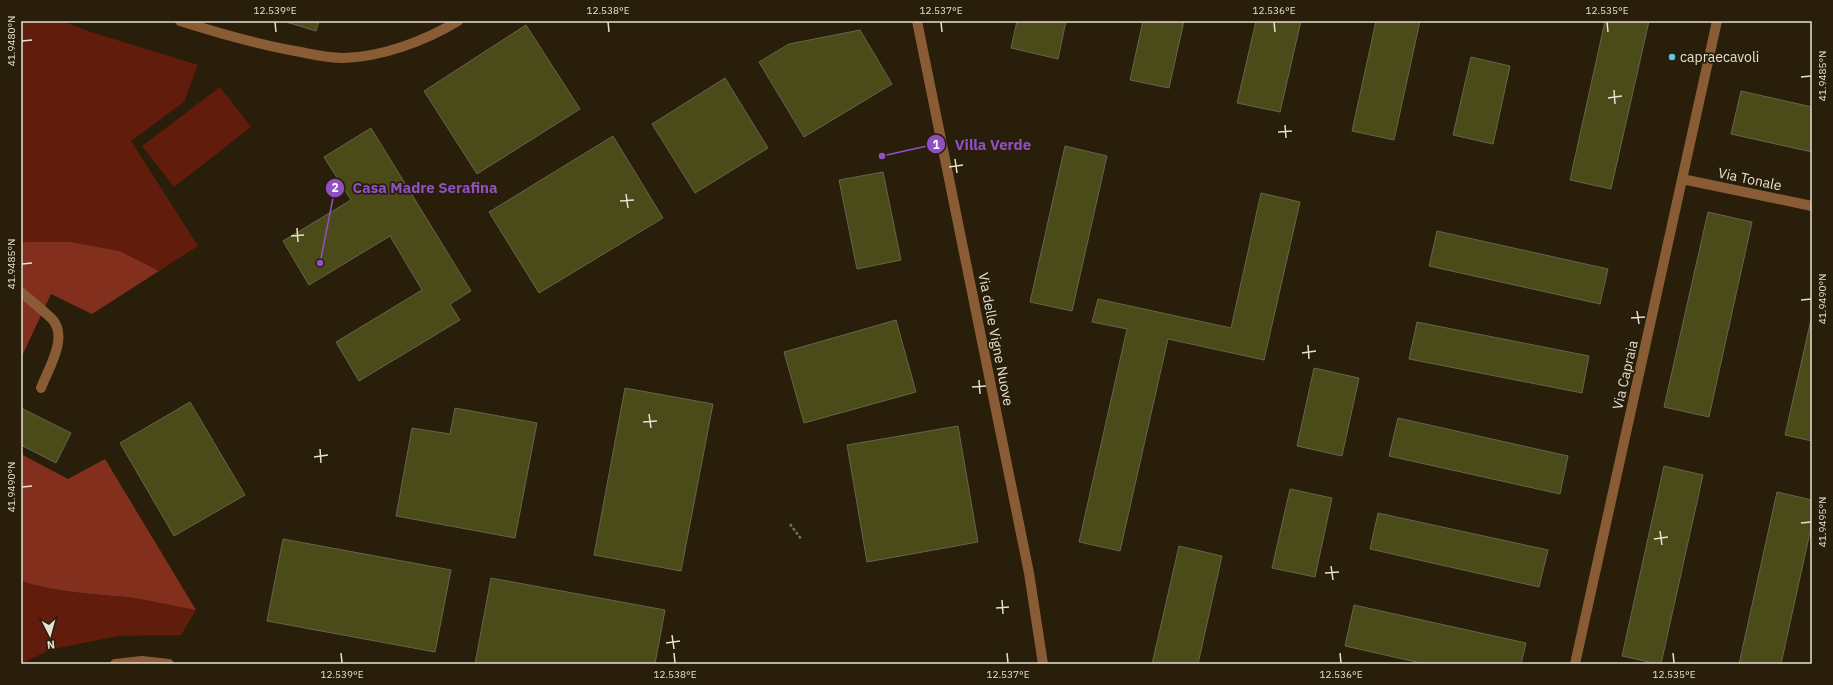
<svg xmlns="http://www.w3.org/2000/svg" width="1833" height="685" font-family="'IBM Plex Sans',sans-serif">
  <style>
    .green { fill: #611c0c }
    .forest { fill: #82301d }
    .building { fill: #4b4b19; stroke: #64654d }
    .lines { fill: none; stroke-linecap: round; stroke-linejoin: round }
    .path { stroke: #756c5b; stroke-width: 2.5; stroke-dasharray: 3 2; stroke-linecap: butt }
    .minor { stroke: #8a5c36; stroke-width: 10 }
    .ticks { fill: none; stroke: #e6e0d3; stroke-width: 1.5 }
    .poi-dot { fill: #54cadd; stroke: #281e09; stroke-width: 1.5 }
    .labels { text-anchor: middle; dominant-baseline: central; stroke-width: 3.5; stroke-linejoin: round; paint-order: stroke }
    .poi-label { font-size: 14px; fill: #e6e0d3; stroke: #281e09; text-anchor: start }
    .street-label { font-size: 14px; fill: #e6e0d3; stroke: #281e09 }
    .leader { fill: none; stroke: #9050c3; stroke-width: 1.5 }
    .callout-dot { fill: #9050c3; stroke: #281e09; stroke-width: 1.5 }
    .mark-label { font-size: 12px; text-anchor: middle; font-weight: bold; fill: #fff }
    .callout-label { font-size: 15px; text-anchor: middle; font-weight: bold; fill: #9050c3; stroke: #281e09; stroke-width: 3.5; stroke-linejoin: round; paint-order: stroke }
    .neatline { fill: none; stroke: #e6e0d3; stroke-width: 1.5 }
    .ticks-label { font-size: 10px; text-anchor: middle; fill: #e6e0d3 }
  </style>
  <rect width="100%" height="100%" fill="#281e09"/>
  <path class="green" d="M21,21H62L91,32L198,65L184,102L131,141L198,246L159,271L120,251L71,242L21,243Z
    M220,87L251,127L174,187L142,146Z
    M21,581C55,592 91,594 127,597C150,600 173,606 196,610L181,635L118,636L49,650L21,664Z"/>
  <path class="forest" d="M26,242H71L120,251L159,271L92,314L51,294L21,358V243Z
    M21,454L68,479L105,459L196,610C173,606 150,600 127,597C91,594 55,592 21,581Z"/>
  <path class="building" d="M283,21H319L316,31Z
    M1017,21H1066L1058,59L1011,48Z
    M1143,21H1184L1169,88L1130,80Z
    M1256,21H1301L1280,112L1237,103Z
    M1376,21H1420L1394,140L1352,131Z
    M1605,21H1649L1611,189L1570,180Z
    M526,25L580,109L477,174L424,91Z
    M860,30L892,84L804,137L759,62L789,44Z
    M1471,57L1510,66L1493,144L1453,135Z
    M725,78L768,148L695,193L652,124Z
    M1741,91L1812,107V152L1731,134Z
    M371,128L471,291L450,304L460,320L359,381L336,342L422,290L390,236L309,285L283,241L351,200L324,157Z
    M613,136L663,218L539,293L489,212Z
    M1065,146L1107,156L1072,311L1030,302Z
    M883,172L901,260L857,269L839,180Z
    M1261,193L1300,202L1264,360L1168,339L1120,551L1079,542L1127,329L1092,322L1098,299L1231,328Z
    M1708,212L1752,222L1709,417L1664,407Z
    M1437,231L1608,269L1600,304L1429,266Z
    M1812,315V441L1785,435Z
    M896,320L916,392L804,423L784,352Z
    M1417,322L1589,356L1582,393L1409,359Z
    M1314,368L1359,378L1342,456L1297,446Z
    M625,388L713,404L681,571L594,555Z
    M190,402L245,495L174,536L120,443Z
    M21,408L71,433L56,463L21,445Z
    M455,408L537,423L515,538L396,516L412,428L450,434Z
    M1398,418L1568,456L1560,494L1389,456Z
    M958,426L978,542L867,562L847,445Z
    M1664,466L1703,475L1661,664H1658L1622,656Z
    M1290,489L1332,498L1315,577L1272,568Z
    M1777,492L1812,500V523L1781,664H1739Z
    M1378,513L1548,550L1539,587L1370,549Z
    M283,539L451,570L435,652L267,621Z
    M1179,546L1222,556L1198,664H1152Z
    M491,578L665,610L655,664H475Z
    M1354,605L1526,643L1521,664H1425L1345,646Z"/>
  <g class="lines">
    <path class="path" d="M790,524L802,540"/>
    <path class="minor" d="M180,21C218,33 256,44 295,51C311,54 326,58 343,58C382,57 425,41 458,21
      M917,21L1029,573L1043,664
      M1682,179L1812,206
      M21,292C31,301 42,309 52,319C69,337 48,369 41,388
      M115,664L142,661L169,664
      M1575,664L1717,21"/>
  </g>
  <path class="ticks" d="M275,22L276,32M608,22L609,32M941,22L942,32M1274,22L1275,32M1607,22L1608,32M22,41L32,40M1801,77L1811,76M1614,90L1615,104M1608,98L1622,96M1285,125L1286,138M1278,132L1292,131M955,159L957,173M949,167L963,165M626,194L628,208M620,201L634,200M297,228L298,242M291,236L304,235M22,264L32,263M1801,300L1811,299M1637,311L1639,324M1631,318L1645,317M1308,345L1309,359M1302,353L1316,351M979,380L980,394M972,387L986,386M649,414L651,428M643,422L657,421M320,449L321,463M314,457L328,455M22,487L32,486M1801,523L1811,522M1660,531L1662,545M1654,539L1668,537M1331,566L1333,580M1325,573L1339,572M1002,600L1003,614M996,608L1009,607M672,635L674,649M666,643L680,641M341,653L342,663M674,653L675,663M1007,653L1008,663M1340,653L1341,663M1673,653L1674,663"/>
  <circle class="poi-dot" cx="1672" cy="57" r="4"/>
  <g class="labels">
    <g class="poi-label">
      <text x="1680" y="57">capraecavoli</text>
    </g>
    <g class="street-label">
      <text transform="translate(1750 179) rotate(12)">Via Tonale</text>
      <text transform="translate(996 339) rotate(79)">Via delle Vigne Nuove</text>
      <text transform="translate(1625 375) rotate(-77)">Via Capraia</text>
    </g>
  </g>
  <path class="leader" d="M882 156L936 144M320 263L335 188"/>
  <g class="callout-dot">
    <circle cx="882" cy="156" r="4"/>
    <circle cx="320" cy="263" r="4"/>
    <circle cx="936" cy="144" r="10"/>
    <circle cx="335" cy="188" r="10"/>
  </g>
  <g class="mark-label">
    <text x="936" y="149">1</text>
    <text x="335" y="192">2</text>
  </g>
  <g class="callout-label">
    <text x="993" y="150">Villa Verde</text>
    <text x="425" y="193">Casa Madre Serafina</text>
  </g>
  <rect width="1833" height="685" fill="none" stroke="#281e09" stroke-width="44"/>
  <g transform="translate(50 635) rotate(174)" stroke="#281e09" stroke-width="3" paint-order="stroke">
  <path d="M0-3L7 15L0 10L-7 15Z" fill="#e6e0d3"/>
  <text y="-6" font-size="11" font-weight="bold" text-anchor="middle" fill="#e6e0d3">N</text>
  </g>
  <rect x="22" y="22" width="1789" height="641" class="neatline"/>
  <g class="ticks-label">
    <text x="275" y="14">12.539°E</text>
    <text x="608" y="14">12.538°E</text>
    <text x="941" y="14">12.537°E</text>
    <text x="1274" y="14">12.536°E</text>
    <text x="1607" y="14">12.535°E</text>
    <text transform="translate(11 41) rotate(-90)" y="4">41.9480°N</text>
    <text transform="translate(1822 76) rotate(-90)" y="4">41.9485°N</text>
    <text transform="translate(11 264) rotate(-90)" y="4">41.9485°N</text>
    <text transform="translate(1822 299) rotate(-90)" y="4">41.9490°N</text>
    <text transform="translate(11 487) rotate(-90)" y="4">41.9490°N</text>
    <text transform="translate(1822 522) rotate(-90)" y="4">41.9495°N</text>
    <text x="342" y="678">12.539°E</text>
    <text x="675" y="678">12.538°E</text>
    <text x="1008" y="678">12.537°E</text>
    <text x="1341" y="678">12.536°E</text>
    <text x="1674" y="678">12.535°E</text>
  </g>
</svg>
